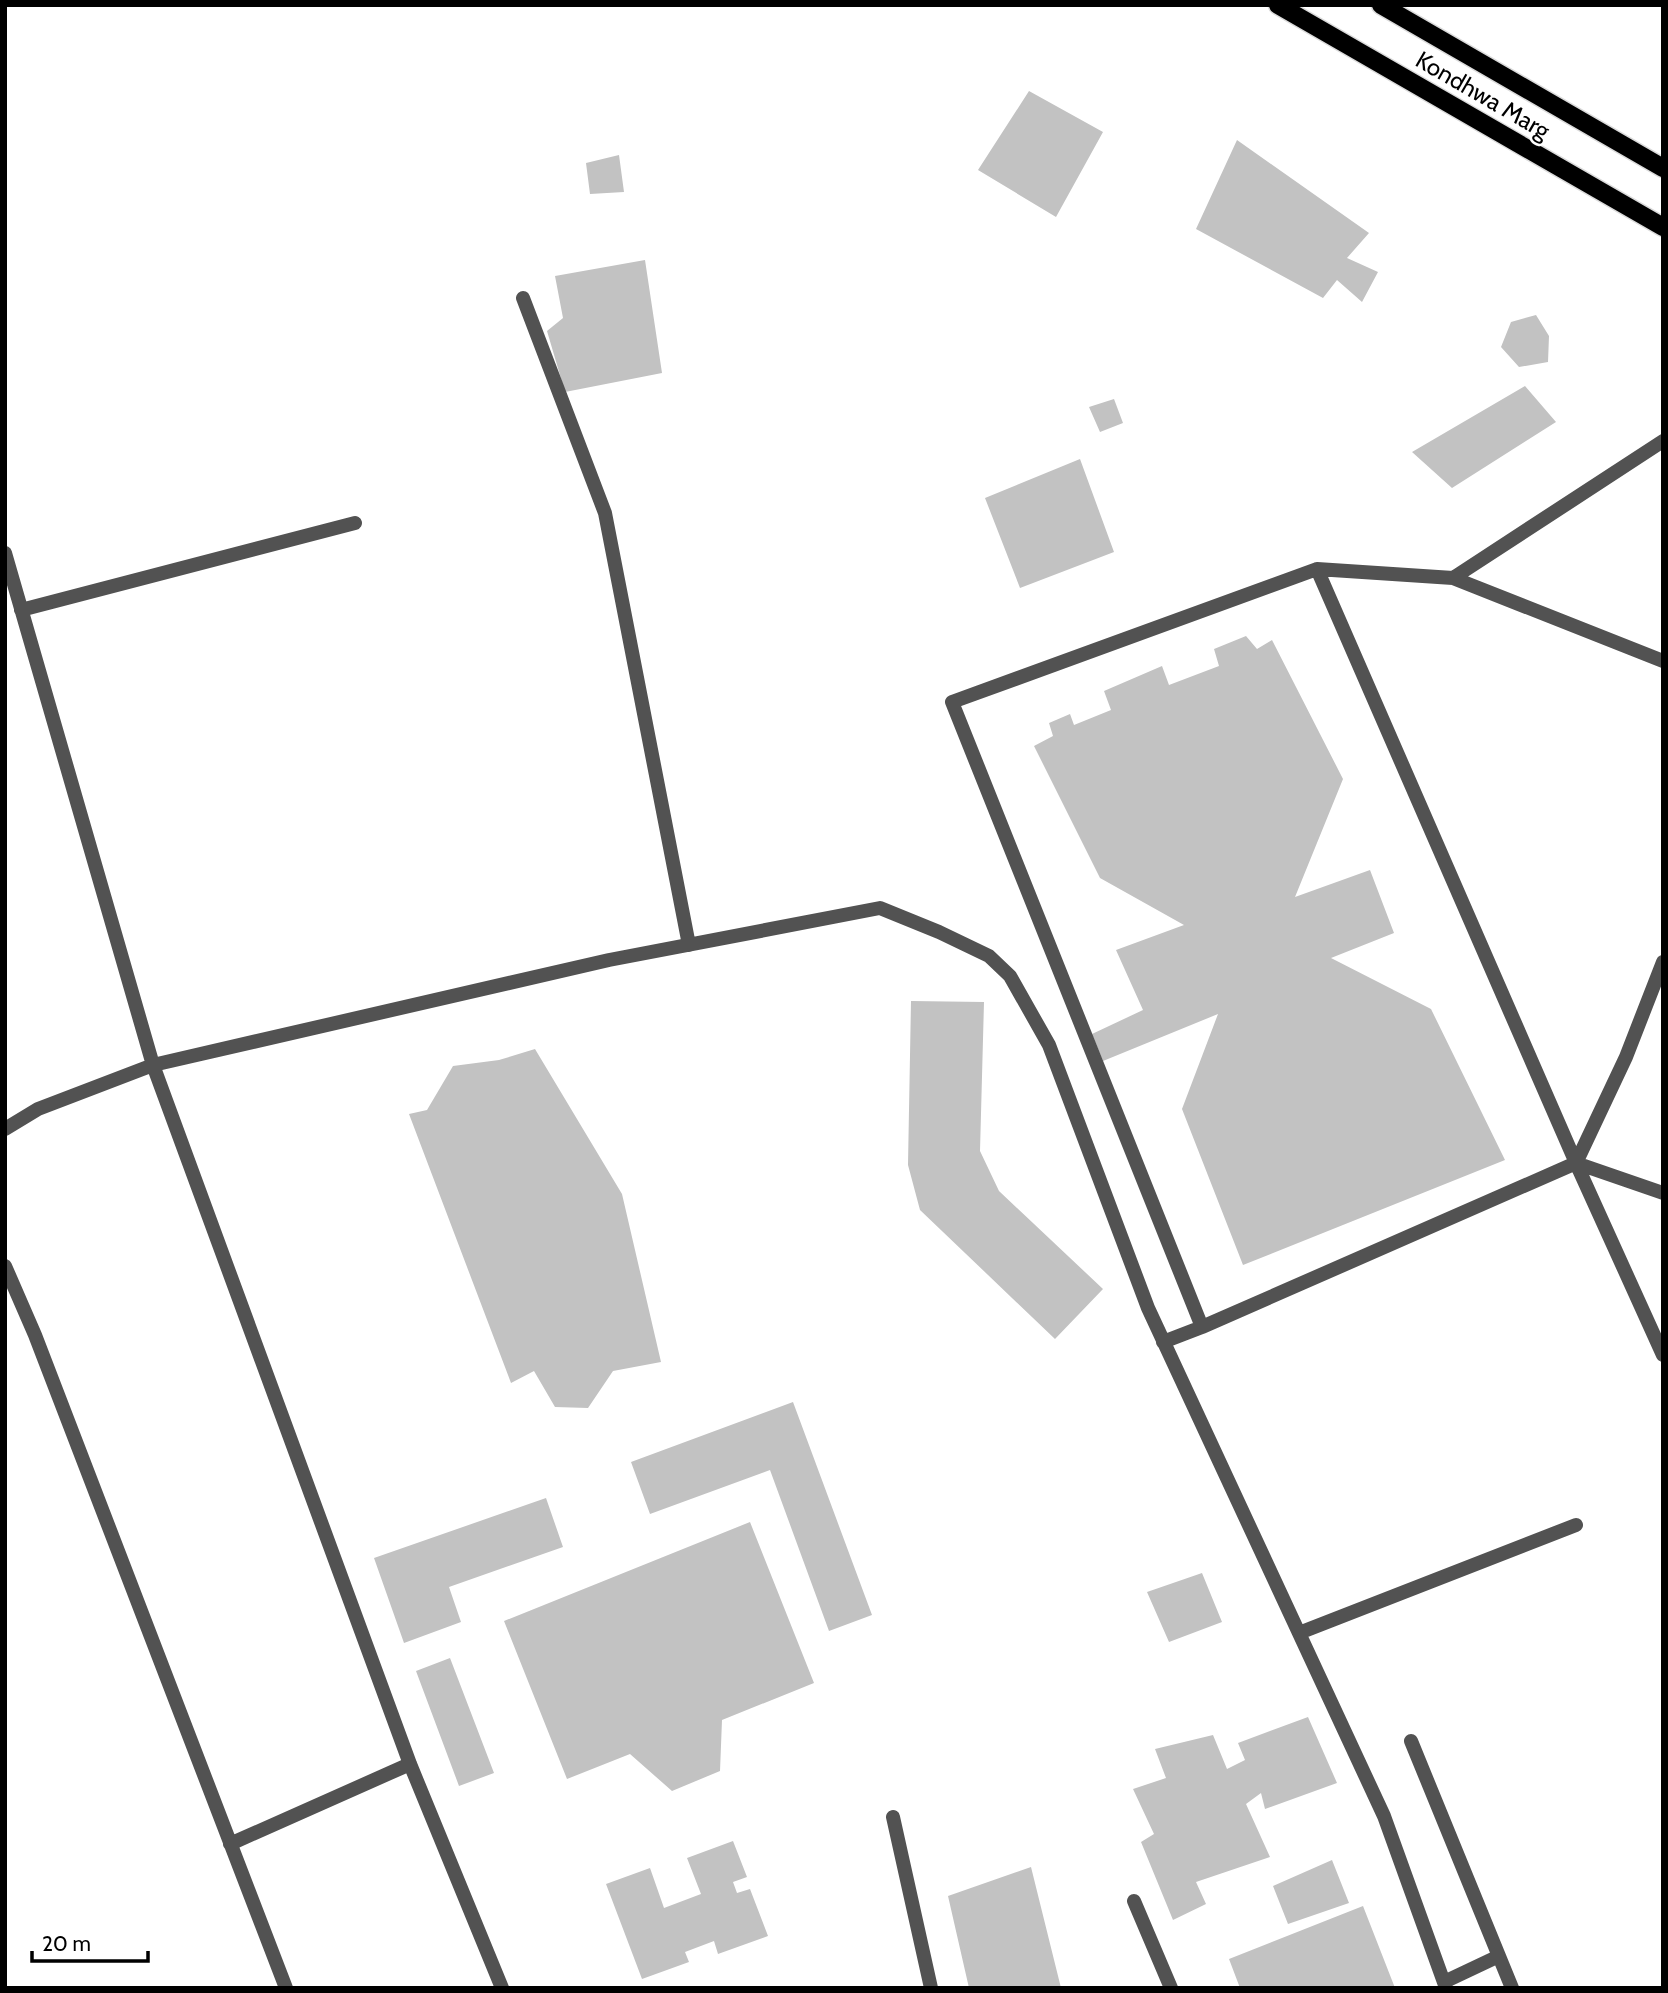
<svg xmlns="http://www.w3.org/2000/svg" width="1668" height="1993" font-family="Cabin,sans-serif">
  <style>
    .building { fill: #c2c2c2 }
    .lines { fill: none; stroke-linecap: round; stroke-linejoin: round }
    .primary-casing { stroke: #dbdbdb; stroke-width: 21 }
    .lane { stroke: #525252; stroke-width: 14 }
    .primary { stroke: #000; stroke-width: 18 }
    .labels { text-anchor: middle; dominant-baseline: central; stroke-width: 5; stroke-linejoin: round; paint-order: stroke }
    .street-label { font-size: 24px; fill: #000; stroke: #fff }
  </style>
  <rect width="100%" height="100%" fill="#fff"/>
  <path class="building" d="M1029,91L1103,132L1056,217L978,170Z
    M1237,140L1369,233L1347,258L1378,272L1362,302L1337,280L1323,298L1196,229Z
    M619,155L624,192L590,194L586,163Z
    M645,260L662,373L565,392L547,331L563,318L555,276Z
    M1536,315L1549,336L1548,362L1519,367L1501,347L1511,322Z
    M1525,386L1556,422L1452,488L1412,452Z
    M1114,399L1123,423L1100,432L1089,407Z
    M1080,459L1114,552L1020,588L985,498Z
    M1246,636L1257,649L1272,640L1343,779L1295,897L1370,870L1394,933L1331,958L1431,1009L1505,1160L1243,1265L1182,1109L1218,1014L1103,1061L1092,1034L1143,1010L1116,950L1184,925L1100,878L1034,746L1053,736L1049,723L1070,714L1074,725L1111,710L1104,691L1162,666L1169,685L1219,666L1214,649Z
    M911,1001L984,1002L980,1151L999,1191L1103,1289L1055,1339L920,1210L908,1165Z
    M535,1049L622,1194L661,1362L613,1371L588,1408L555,1407L534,1371L511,1383L409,1114L427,1110L453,1066L499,1060Z
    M793,1402L872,1615L829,1631L770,1470L650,1514L631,1462Z
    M546,1498L563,1547L449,1587L461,1622L404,1643L374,1558Z
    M750,1522L814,1683L722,1720L720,1771L672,1791L630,1754L567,1779L504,1621Z
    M1202,1573L1222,1622L1169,1642L1147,1592Z
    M450,1658L494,1773L459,1786L416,1671Z
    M1308,1717L1337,1783L1265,1809L1261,1793L1246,1804L1270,1857L1196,1882L1206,1904L1173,1920L1141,1842L1154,1834L1133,1789L1166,1778L1155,1749L1213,1735L1227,1769L1245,1760L1238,1743Z
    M733,1841L747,1877L733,1882L737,1893L750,1889L768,1936L718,1954L714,1941L685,1952L689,1962L642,1979L606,1884L650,1868L664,1908L701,1894L687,1858Z
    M1332,1860L1349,1903L1288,1924L1273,1886Z
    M1031,1867L1061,1988H969L948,1896Z
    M1363,1906L1395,1988H1240L1229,1959Z"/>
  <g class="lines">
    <defs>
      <path id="primary" d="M1278,5L1663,227
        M1381,5L1663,168"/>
    </defs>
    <use href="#primary" class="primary-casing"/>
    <path class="lane" d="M523,298L605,513L689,945
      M5,553L153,1065L410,1764L502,1988
      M1453,578L1663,441
      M21,610L355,523
      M5,1129L38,1109L153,1065L609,960L880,908L939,932L989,956L1010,976L1049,1045L1148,1308L1384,1816L1446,1988
      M1576,1163L1317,569L1453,578L1663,661
      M1663,1193L1576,1163L1663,1355
      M5,1266L35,1335L286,1988
      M1202,1327L952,702L1317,569
      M1163,1342L1202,1327L1576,1163L1626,1057L1663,962
      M1299,1633L1576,1525
      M1411,1741L1512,1988
      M893,1817L931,1988
      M230,1844L410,1764
      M1134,1901L1171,1988
      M1444,1982L1499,1956"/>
    <use href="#primary" class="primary"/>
  </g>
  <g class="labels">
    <g class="street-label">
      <text transform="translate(1483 95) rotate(30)">Kondhwa Marg</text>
    </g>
  </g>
  <rect width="1668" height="1993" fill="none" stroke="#000000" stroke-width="14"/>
  <path d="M32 1951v10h116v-10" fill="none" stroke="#000000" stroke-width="3.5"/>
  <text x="42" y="1951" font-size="21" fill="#000000" stroke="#ffffff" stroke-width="5" paint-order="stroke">20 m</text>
</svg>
